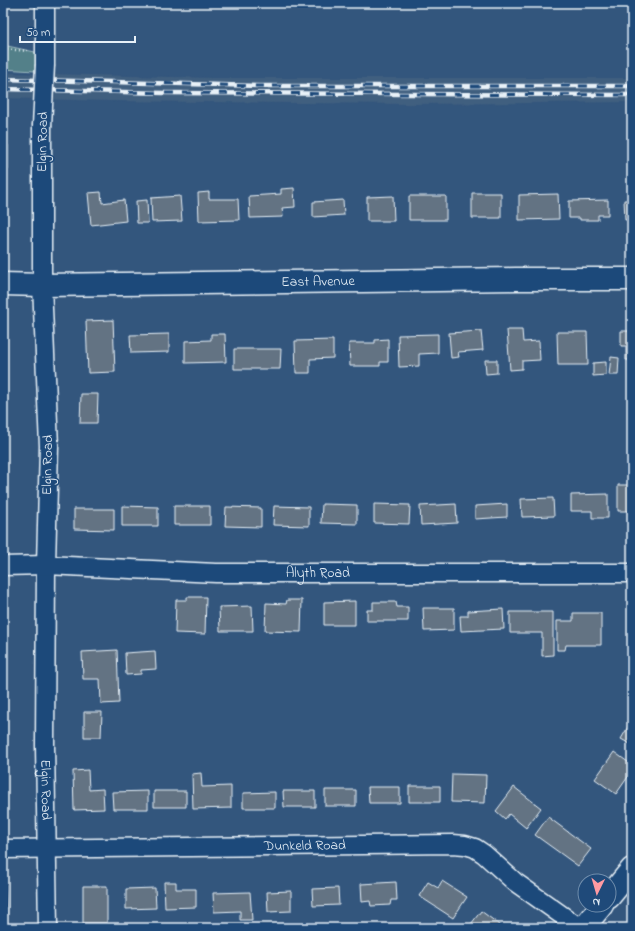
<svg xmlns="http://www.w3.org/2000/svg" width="635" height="931" font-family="'Indie Flower',sans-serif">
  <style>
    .built { fill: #415f7f }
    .green { fill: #528089; stroke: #9db8c0 }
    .building { fill: #637383; stroke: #e8f1f8 }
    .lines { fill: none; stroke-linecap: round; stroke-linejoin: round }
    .minor-casing { stroke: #e8f1f8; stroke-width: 21 }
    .tertiary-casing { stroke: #e8f1f8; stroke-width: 25 }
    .path { stroke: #e8f1f8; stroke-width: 2.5; stroke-dasharray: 1 3; stroke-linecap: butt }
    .minor { stroke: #1f4a7a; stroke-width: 18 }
    .tertiary { stroke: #1f4a7a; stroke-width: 22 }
    .rail-casing { stroke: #e8f1f8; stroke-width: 4.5 }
    .rail { stroke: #1f4a7a; stroke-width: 3; stroke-dasharray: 9; stroke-linecap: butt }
    .minor-bridge-casing { stroke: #e8f1f8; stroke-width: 21; stroke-linecap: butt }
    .minor-bridge { stroke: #1f4a7a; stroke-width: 18 }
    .labels { text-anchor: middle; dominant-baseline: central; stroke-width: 3; stroke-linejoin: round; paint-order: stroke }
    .street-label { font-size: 14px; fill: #e8f1f8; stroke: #1f4a7a }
  </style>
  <rect width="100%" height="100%" fill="#33567d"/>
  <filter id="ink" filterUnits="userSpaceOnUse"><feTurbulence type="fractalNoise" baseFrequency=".025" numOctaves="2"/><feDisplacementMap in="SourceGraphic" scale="8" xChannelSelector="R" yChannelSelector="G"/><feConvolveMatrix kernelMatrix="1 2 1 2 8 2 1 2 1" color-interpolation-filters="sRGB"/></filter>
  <g filter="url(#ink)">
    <path class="built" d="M3,73L212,78H632V102L411,104L111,101L3,98Z"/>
    <path class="green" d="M3,45L35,52V71L3,69Z"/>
    <path class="building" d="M311,3H347V6H311Z
      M3,145H8V170L3,171Z
      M294,188L295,207L282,208L283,217L250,218L249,196L281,194V189Z
      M101,192L102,203L124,200L126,221L91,225L88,193Z
      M209,192V199H238L239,220L199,221L198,193Z
      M472,193H501V218H472Z
      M558,194L559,219L519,220V195Z
      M180,196L182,221L152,222L151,198Z
      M393,196L394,221H367V197Z
      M409,196H446V220H409Z
      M147,200L148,223H137L136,201Z
      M343,200L344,215L313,217V202Z
      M608,200V215H598V220H580V218H569V201Z
      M624,200H632V219L625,220Z
      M113,320L115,372L88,373L86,321Z
      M507,330H522L523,342L539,341L540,360L522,361V369L510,370Z
      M481,331L483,350L458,352L459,357L451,358L449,333Z
      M621,331H632V360H626V346H621Z
      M557,332H587L588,365H558Z
      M169,334V352L131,353L130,335Z
      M211,334H225L226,362L185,363V341L211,340Z
      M438,334V353L419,354V366L399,367L398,335Z
      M388,339V362H380V366H350L349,343H375V340Z
      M333,340V358L310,359V373H296L295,341Z
      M234,349H281L280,369H234Z
      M611,357L619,358L618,375H609Z
      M485,360H497V373L486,374Z
      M606,362V375L593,376V363Z
      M81,394H98L97,423H80Z
      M618,485H631L632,511H618Z
      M608,494V518H592V511H571V495Z
      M553,498L554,516L522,517L521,499Z
      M322,504L357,505V524L321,523Z
      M374,504L410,505L409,524L374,523Z
      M456,504L457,523L421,525L420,506Z
      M507,504V517L475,519V506Z
      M122,506L158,507V526H122Z
      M174,506H210V525H174Z
      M274,506L309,507V526L273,525Z
      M226,507L261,508V527L225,526Z
      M74,509H114V530L74,529Z
      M187,597H206L205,634L175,633L176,600H187Z
      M287,600H302L301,632L265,631L266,603L286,604Z
      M355,601V625H324V602Z
      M373,602H396L397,607H408V621H367V610H373Z
      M252,606L253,631H220L219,607Z
      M423,608H454V630L424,631Z
      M503,609L504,629L461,631L460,616H468V611Z
      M510,612H553V655L542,656V633H510Z
      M573,613H601V645H566L565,650H557V621H573Z
      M117,650L119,703L101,704L100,679H83L82,652Z
      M155,651L156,669L141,670V674L126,675L125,653Z
      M84,712H102L101,737H84Z
      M632,720V745L621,739Z
      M614,752L632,765V771L616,794L595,779Z
      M88,770L89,790L103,789L104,809L74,810L73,771Z
      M201,773L202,787L231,786V808L193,809L192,774Z
      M452,774L486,775L485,803L451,802Z
      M409,786H440V802H409Z
      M368,787H400V803H369Z
      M514,787L541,808L526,828L509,814L505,819L496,811Z
      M325,790H356V806H325Z
      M148,791V809H113L112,792Z
      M154,791H186V807H154Z
      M283,791H315V807H284Z
      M275,792V808H243V793Z
      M548,817L591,849L578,866L535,835Z
      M3,876H5L7,928H3Z
      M442,881L467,897L453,918L419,896L428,882L438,888Z
      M164,882H176V889H196V907L165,908Z
      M396,882L397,900H391L390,905L371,906L370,901L362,902L361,884Z
      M83,886H107V923H83Z
      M155,888L156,908L126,909V889Z
      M338,888L339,905L313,906L312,889Z
      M291,891V911L268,912L267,892Z
      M250,892L252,920H240V911L214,912L213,893Z
      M481,911L504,928H468Z"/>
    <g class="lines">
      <defs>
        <g id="minor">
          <path d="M45,65V3"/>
          <path id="s1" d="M42,126V285L49,446L46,565L45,745L48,928"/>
          <path id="s2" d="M3,566L46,565L216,573H632"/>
          <path id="s3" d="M3,849L453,844L465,845L475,848L484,854L515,882L580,928"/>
        </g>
        <g id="tertiary">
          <path id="s4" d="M3,284L42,285L516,279H632"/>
          <path d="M609,897L632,869"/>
          <path d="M583,928L602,905"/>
        </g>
      </defs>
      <use href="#minor" class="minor-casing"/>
      <use href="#tertiary" class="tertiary-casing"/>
      <path class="path" d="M3,49L28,51"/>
      <use href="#minor" class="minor"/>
      <use href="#tertiary" class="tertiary"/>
      <defs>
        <path id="rail" d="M3,79L259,86H632
          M3,89L164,93L632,95"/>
      </defs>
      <use href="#rail" class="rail-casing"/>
      <use href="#rail" class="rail"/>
      <defs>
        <path id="minor-bridge" d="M42,126L45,65"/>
      </defs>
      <use href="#minor-bridge" class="minor-bridge-casing"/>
      <use href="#minor-bridge" class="minor-bridge"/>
    </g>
  </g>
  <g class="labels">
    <g class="street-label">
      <text transform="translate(43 142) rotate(-89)">Elgin Road</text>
      <text stroke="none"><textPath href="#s4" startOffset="315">East Avenue</textPath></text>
      <text transform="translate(48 465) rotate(-89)">Elgin Road</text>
      <text stroke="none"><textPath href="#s2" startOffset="315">Alyth Road</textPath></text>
      <text stroke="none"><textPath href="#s1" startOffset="664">Elgin Road</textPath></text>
      <text stroke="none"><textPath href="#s3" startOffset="302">Dunkeld Road</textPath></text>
    </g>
  </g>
  <rect width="635" height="931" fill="none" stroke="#1f4a7a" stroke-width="16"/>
  <rect x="8" y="8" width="619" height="915" fill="none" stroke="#e8f1f8" stroke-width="1.5" filter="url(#ink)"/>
  <g transform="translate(597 893) rotate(185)"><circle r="19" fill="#1f4a7a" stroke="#6f8dac"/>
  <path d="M0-3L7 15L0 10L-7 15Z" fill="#ff9aa2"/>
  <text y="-6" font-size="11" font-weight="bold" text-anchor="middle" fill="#e8f1f8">N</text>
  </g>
  <path d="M20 36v6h115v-6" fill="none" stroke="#e8f1f8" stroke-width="2"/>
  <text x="26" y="36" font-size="12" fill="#e8f1f8" stroke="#1f4a7a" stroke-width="3" paint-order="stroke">50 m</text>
</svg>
